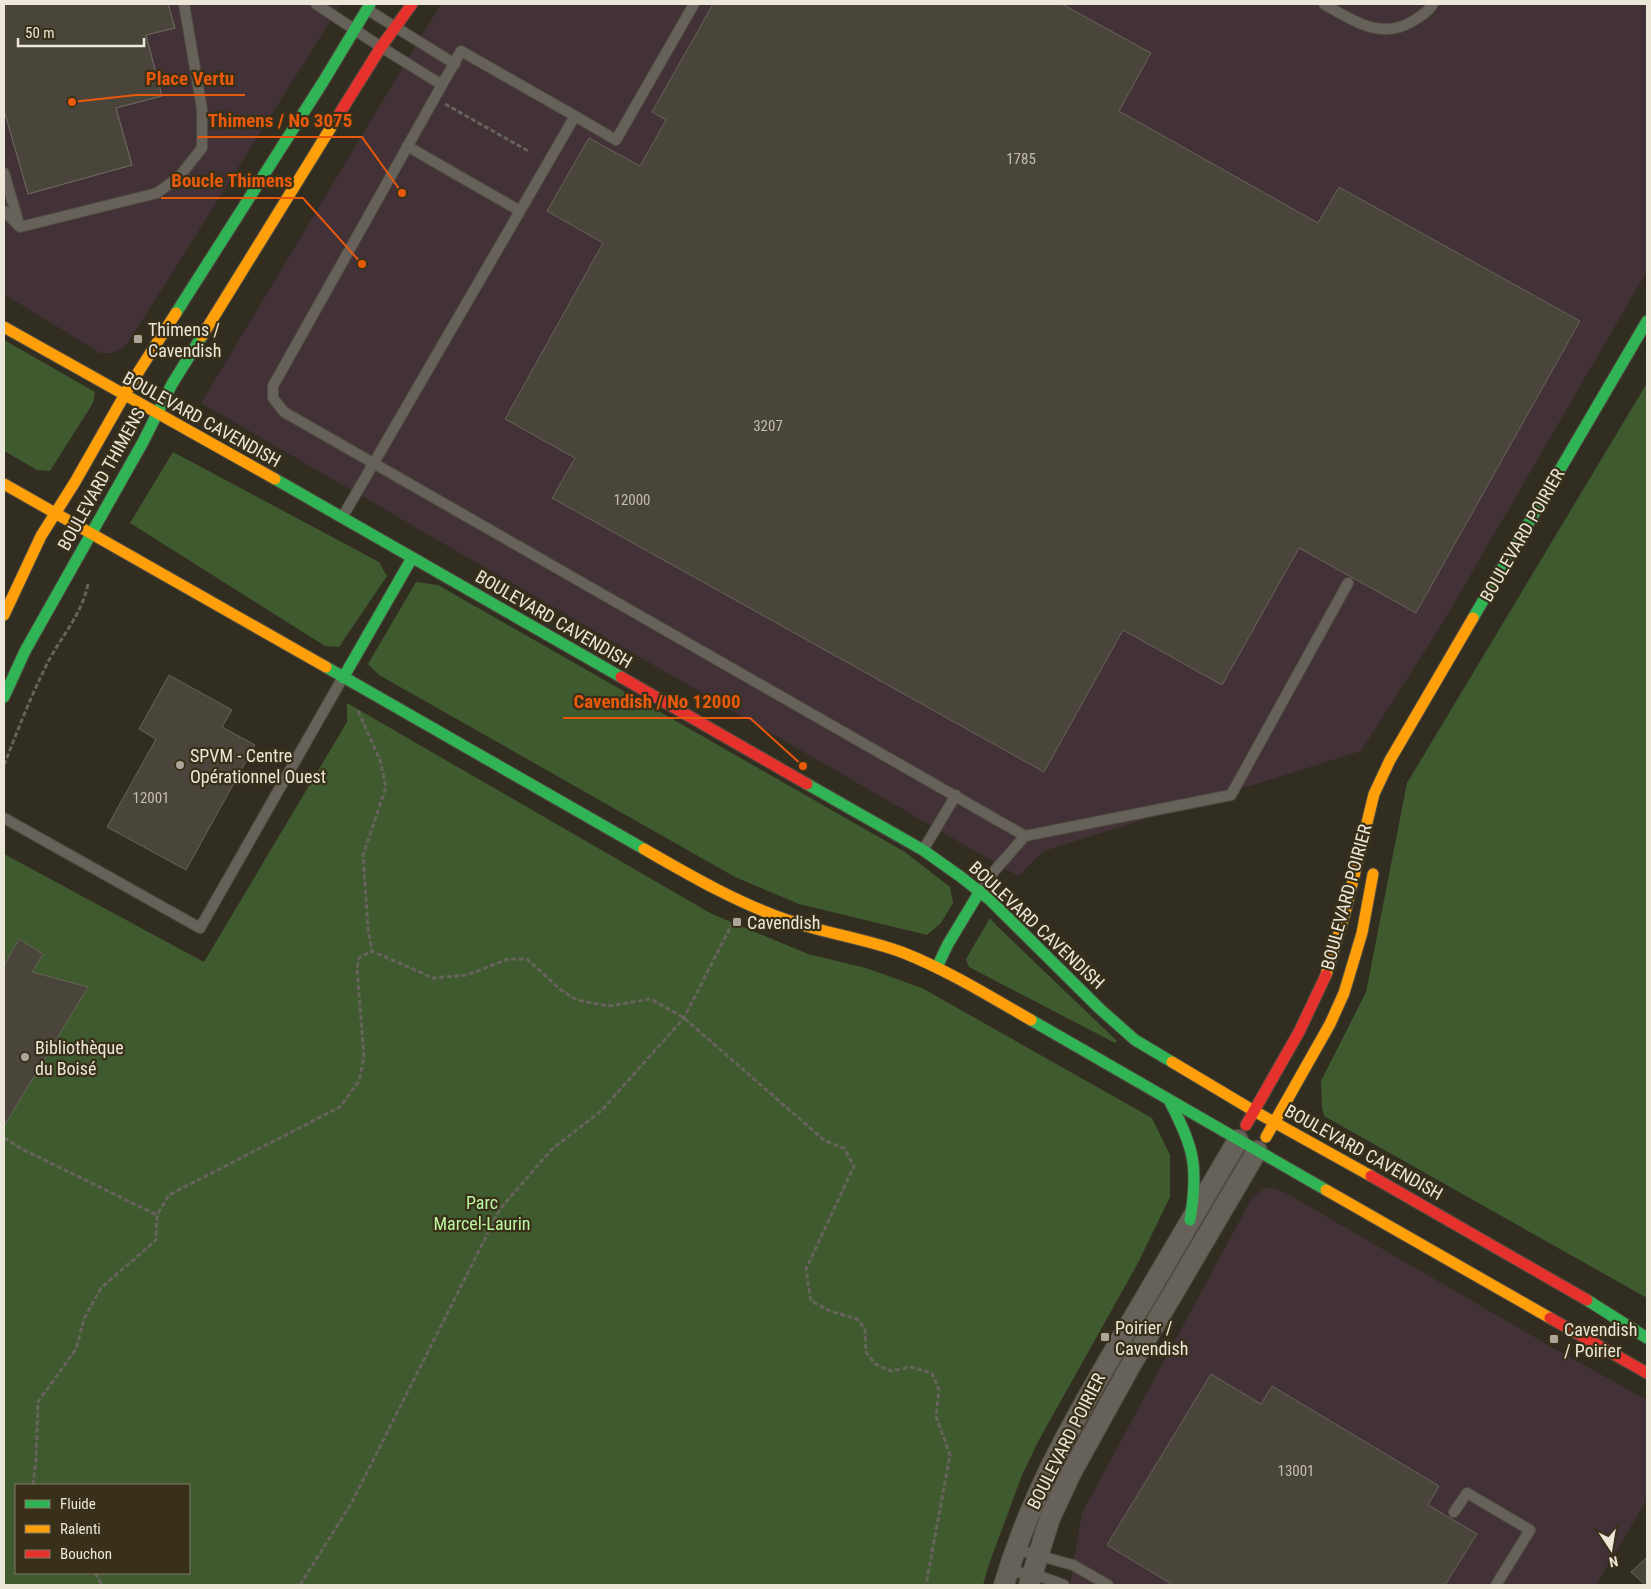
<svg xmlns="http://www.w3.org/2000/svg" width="1651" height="1589" font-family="'Roboto Condensed',sans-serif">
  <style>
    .commercial { fill: #423137 }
    .industrial { fill: #423238 }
    .green { fill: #3f5a2e; fill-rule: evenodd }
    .building { fill: #4a453b; stroke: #686259 }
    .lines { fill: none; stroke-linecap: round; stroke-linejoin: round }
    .lane-casing { stroke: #4f4b40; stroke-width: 12 }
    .street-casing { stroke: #4f4b40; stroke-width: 22 }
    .fast-casing { stroke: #4f4b40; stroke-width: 13 }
    .slow-casing { stroke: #4f4b40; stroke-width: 13 }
    .jam-casing { stroke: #4f4b40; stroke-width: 13 }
    .path { stroke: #66635a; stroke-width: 3; stroke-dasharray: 5 2.5; stroke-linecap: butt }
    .lane { stroke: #666259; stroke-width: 10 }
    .street { stroke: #666259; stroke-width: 20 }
    .fast { stroke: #30b455; stroke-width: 11 }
    .slow { stroke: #ff9f0a; stroke-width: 11 }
    .jam { stroke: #e5322d; stroke-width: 11 }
    .poi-dot { fill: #aba699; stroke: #39301a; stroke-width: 2 }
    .labels { text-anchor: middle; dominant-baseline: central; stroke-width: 4.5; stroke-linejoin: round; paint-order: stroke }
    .number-label { font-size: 15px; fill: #c4beb2 }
    .poi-label { font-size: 18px; fill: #ece7d9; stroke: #39301a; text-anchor: start }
    .street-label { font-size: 18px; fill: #ece7d9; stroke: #39301a }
    .park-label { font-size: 18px; fill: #bcf79f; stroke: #39301a }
    .leader { fill: none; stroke: #e8590c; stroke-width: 2 }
    .callout-dot { fill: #e8590c; stroke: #39301a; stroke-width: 2 }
    .callout-label { font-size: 19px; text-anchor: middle; font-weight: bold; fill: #e8590c; stroke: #39301a; stroke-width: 4.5; stroke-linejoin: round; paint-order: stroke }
  </style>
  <rect width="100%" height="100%" fill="#322d21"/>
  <path class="commercial" d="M4,4H341L130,340L122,349L112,353H100L4,294Z
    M441,4H1647V271L1442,624L1361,751L1044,851L1018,876L201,403Z"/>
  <path class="industrial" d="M1273,1188L1284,1192L1555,1349L1647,1400V1499L1596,1585H1070L1082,1513L1252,1198L1263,1189Z"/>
  <path class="green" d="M4,340L95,392L93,403L50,471L37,470L4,451Z
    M1647,383V1298L1324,1116L1322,1107L1321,1081L1366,992L1407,783Z
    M173,452L379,562L387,576L339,647L325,646L130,523Z
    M416,582L438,585L905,852L950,887L953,903L941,923L927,935L799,904L735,877L379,675L368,664Z
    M347,703L712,914L808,954L866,968L922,988L1152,1118L1170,1155V1197L1138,1263L1039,1440L1022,1475L988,1567L983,1585H4V854L204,962L347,722ZM16,1485H189V1573H16Z
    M990,918L996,925L1117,1041L1115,1043L969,967L966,959Z"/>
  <path class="building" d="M4,4H168L175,28L146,35L162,96L116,108L132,165L28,194L4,110Z
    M4,4H168L175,28L146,35L162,96L116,108L132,165L28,194L4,110Z
    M713,4H1062L1151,53L1119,111L1318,223L1339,187L1580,321L1416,613L1299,548L1222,685L1123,630L1044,772L552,498L575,458L505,419L603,243L547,211L589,138L640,166L666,120L652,112Z
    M169,675L232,710L222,727L255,745L186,870L107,827L156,739L139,729Z
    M19,939L43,954L32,972L88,987L4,1126V966Z
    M1211,1374L1261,1404L1272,1386L1439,1486L1428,1505L1477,1534L1445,1585H1173L1107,1545Z
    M1647,1557V1585H1645L1631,1572Z"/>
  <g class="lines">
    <defs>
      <path id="lane" d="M316,4L381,47L442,85
        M1324,4C1352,20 1381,41 1413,21C1421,16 1428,12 1433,4
        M368,10L455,64
        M575,116L616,140L694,4
        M407,146L520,211L575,116L461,51L273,386V398L284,412L1025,836L1231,795L1348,583
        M4,173L19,224
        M4,211L20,227L157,193L179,177L202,148V109L184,4
        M343,516L520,211
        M4,818L200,928L342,679
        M923,850L956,795
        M980,891L996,869L1025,836
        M1454,1512L1467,1493L1530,1530L1496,1585
        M1015,1549L1073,1565L1108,1585
        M1008,1570L1042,1577L1064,1585"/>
      <path id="street" d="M1004,1585C1030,1497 1071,1425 1117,1346C1157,1277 1198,1209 1238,1140
        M1029,1585L1050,1518L1071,1473L1132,1363L1257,1151"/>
      <path id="fast" d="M176,313L323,82L370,4
        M275,479L621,677
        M1473,618L1647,321
        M326,667L644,849
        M343,678L412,558
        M4,697L25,651L143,442L172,384L202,336
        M807,784L923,850L961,877L990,900L1100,1009L1135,1040L1172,1062
        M937,967L948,944L980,891
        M1031,1020L1326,1190
        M1169,1100C1194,1148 1199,1166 1190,1220
        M1587,1300L1647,1338"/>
      <path id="slow" d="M4,327L275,479
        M202,336L338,116
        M4,484L326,667
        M4,615L41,536L75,482L132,382L176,313
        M644,849C691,876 739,904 790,921C828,934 867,939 904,953C949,971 989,996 1031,1020
        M1326,975L1345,913L1374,794L1390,760L1473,618
        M1172,1062L1254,1111L1371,1176
        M1266,1137L1330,1024L1344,993L1362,933L1373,874
        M1326,1190L1550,1318"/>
      <path id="jam" d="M338,116L381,47L412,4
        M621,677L807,784
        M1246,1125L1299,1032L1326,975
        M1371,1176L1587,1300
        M1550,1318L1647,1373"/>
    </defs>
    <use href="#lane" class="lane-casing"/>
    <use href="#street" class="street-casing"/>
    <use href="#fast" class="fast-casing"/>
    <use href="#slow" class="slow-casing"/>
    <use href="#jam" class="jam-casing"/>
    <path class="path" d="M445,104L530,152
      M358,711L380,760L386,787L363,855L368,928L372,951
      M4,765C17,732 30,698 46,666C59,639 82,615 88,584
      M4,1138L24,1150L157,1215
      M33,1485L36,1460L38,1402L76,1349L84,1319L101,1288L156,1240L157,1215L169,1195L340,1107L359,1081L364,1057L357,969L359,958L372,951L433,978L467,975L508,959H527L561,990L577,1000L608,1006L651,999L684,1018L825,1141L844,1148L854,1166L806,1269L811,1301L830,1311L857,1319L865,1329L866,1352L875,1364L891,1371L911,1367L932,1373L939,1390L936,1416L950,1455L926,1585
      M95,1573L102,1585
      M300,1585L351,1504L500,1209L552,1149L601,1111L684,1018L734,920"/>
    <use href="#lane" class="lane"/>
    <use href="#street" class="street"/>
    <use href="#fast" class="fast"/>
    <use href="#slow" class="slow"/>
    <use href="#jam" class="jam"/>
  </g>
  <g class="poi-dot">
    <rect x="133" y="334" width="10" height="10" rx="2.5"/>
    <circle cx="180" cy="765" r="5"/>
    <rect x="732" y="917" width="10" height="10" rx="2.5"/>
    <circle cx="25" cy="1057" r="5"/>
    <rect x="1100" y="1332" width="10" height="10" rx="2.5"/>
    <rect x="1549" y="1334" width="10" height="10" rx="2.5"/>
  </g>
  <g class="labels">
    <g class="number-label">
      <text x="1021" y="159">1785</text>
      <text x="768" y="426">3207</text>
      <text x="632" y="500">12000</text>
      <text x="151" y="798">12001</text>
      <text x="1296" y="1471">13001</text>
    </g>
    <g class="poi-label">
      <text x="148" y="329">Thimens /<tspan x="148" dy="21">Cavendish</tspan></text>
      <text x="190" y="755">SPVM - Centre<tspan x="190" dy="21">Opérationnel Ouest</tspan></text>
      <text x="747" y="922">Cavendish</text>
      <text x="35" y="1047">Bibliothèque<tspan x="35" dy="21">du Boisé</tspan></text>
      <text x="1115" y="1327">Poirier /<tspan x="1115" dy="21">Cavendish</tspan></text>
      <text x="1564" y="1329">Cavendish<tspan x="1564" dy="21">/ Poirier</tspan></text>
    </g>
    <g class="street-label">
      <text transform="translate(202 419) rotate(29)">BOULEVARD CAVENDISH</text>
      <text transform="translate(101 479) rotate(-61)">BOULEVARD THIMENS</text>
      <text transform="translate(1522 535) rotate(-60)">BOULEVARD POIRIER</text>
      <text transform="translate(554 619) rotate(30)">BOULEVARD CAVENDISH</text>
      <text transform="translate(1346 897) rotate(-75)">BOULEVARD POIRIER</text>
      <text transform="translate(1037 925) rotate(43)">BOULEVARD CAVENDISH</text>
      <text transform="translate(1364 1152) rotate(29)">BOULEVARD CAVENDISH</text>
      <text transform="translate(1066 1441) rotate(-63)">BOULEVARD POIRIER</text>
    </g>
    <g class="park-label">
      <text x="482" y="1202">Parc<tspan x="482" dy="21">Marcel-Laurin</tspan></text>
    </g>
  </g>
  <path class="leader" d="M72 102L136 95H245M402 193L362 137H198M362 264L303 198H161M803 766L750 718H563"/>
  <g class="callout-dot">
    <circle cx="72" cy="102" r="5"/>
    <circle cx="402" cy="193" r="5"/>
    <circle cx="362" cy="264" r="5"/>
    <circle cx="803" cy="766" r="5"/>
  </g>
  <g class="callout-label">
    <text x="190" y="85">Place Vertu</text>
    <text x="280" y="127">Thimens / No 3075</text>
    <text x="232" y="187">Boucle Thimens</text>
    <text x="657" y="708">Cavendish / No 12000</text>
  </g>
  <rect width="1651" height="1589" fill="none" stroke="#ece7d9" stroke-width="10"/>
  <rect x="15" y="1484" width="175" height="90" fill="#39301a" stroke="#817966"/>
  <rect x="25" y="1500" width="25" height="8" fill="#30b455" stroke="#817966"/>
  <text x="60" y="1509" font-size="15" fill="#ece7d9">Fluide</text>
  <rect x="25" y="1525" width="25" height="8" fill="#ff9f0a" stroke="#817966"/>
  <text x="60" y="1534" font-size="15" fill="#ece7d9">Ralenti</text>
  <rect x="25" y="1550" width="25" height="8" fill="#e5322d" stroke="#817966"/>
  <text x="60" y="1559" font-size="15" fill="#ece7d9">Bouchon</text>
  <g transform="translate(1611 1549) rotate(168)" stroke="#39301a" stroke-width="4" paint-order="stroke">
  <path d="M0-4L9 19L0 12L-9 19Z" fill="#ece7d9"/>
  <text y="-8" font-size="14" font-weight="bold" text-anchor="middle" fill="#ece7d9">N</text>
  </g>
  <path d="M18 38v8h126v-8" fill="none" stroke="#ece7d9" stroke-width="2.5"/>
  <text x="25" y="38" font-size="15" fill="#ece7d9" stroke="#39301a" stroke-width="4" paint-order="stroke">50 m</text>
</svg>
